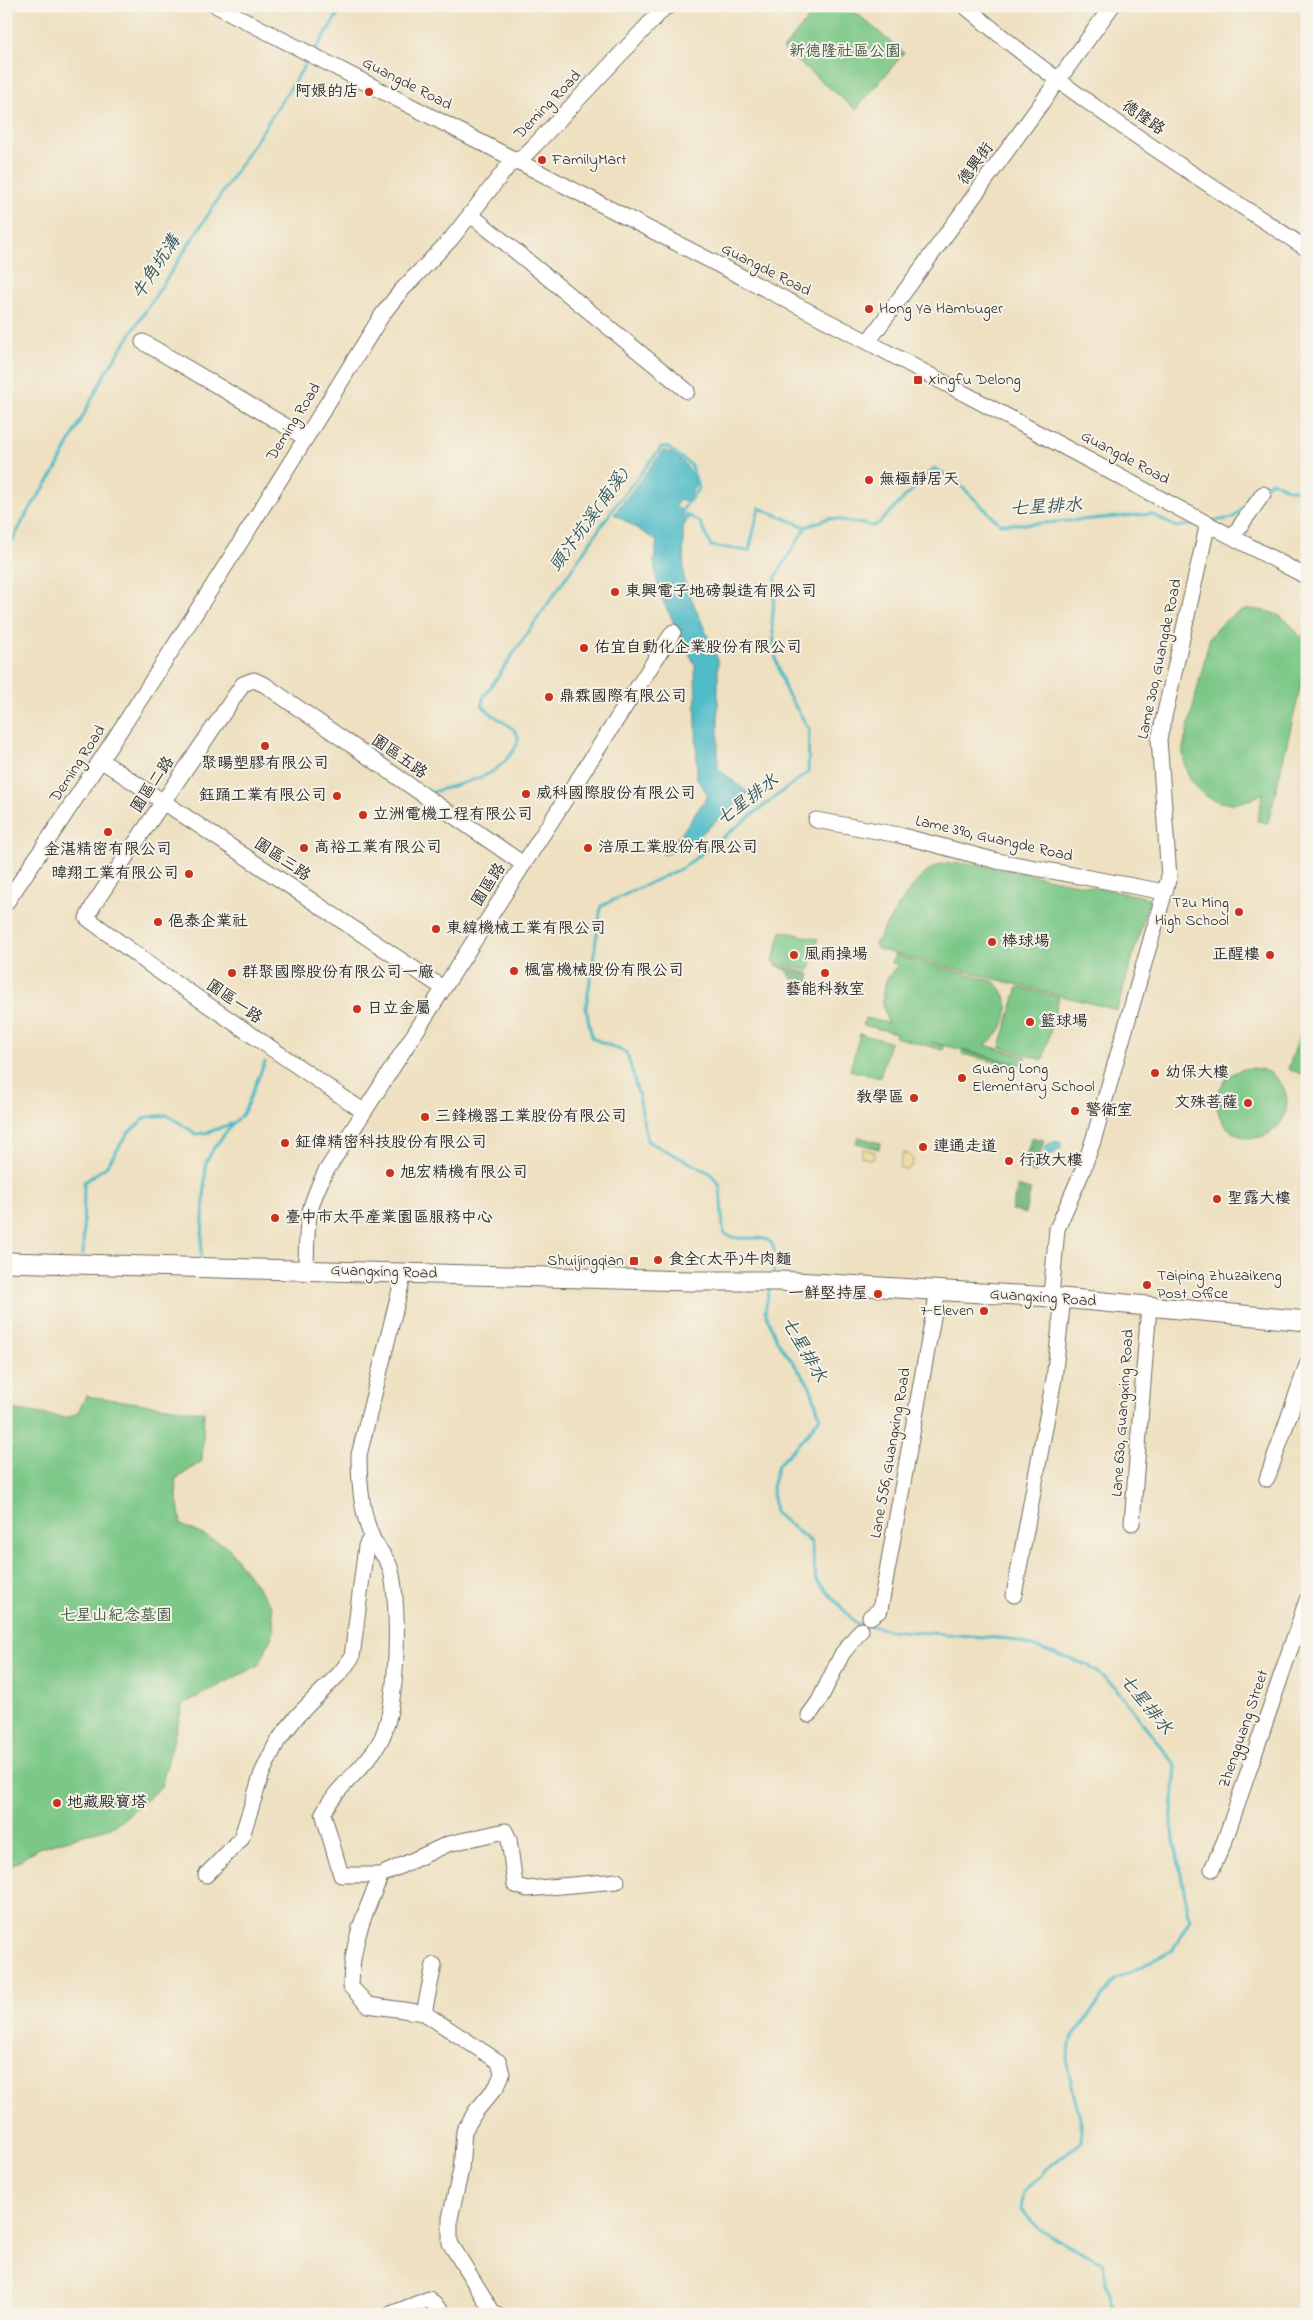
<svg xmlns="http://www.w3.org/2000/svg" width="1313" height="2320" font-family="'Indie Flower','LXGW WenKai TC',sans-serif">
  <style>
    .green { fill: #7ac786; stroke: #527958 }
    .forest { fill: #63ac73; stroke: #476c4f }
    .sand { fill: #eeda9e; stroke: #8c8264 }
    .water { fill: #4fbcc8; stroke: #3d747a }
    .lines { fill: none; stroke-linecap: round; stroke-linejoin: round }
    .stream { stroke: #4fbcc8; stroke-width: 3 }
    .minor-casing { stroke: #6f6a5f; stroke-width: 17 }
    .major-casing { stroke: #6f6a5f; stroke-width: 21 }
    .minor { stroke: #fff; stroke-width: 15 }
    .major { stroke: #fff; stroke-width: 19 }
    .poi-dot { fill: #c8321e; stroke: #f7f3e8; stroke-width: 2 }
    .labels { text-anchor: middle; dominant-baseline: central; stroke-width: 4; stroke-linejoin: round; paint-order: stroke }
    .park-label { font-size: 16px; fill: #435a46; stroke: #f7f3e8 }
    .street-label { font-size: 16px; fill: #2b2b2b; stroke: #f7f3e8 }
    .poi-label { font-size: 16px; fill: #2b2b2b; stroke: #f7f3e8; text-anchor: start }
    .water-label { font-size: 18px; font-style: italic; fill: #36565a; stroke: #f7f3e8 }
  </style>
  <rect width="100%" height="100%" fill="#f7f3e8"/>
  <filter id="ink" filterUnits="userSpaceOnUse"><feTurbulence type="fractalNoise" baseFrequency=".02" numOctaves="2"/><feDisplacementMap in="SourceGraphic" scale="10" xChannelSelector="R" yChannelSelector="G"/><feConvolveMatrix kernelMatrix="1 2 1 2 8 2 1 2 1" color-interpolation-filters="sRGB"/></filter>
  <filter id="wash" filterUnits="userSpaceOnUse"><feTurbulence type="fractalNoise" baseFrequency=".0096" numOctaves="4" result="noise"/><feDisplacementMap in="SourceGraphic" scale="20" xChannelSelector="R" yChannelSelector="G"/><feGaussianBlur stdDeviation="1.12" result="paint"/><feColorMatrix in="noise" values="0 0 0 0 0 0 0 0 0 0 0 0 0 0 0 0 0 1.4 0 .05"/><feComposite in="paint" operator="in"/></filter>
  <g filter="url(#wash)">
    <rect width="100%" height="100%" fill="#eee0c0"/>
    <path class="green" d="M819,6H848L904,53L856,110L783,49Z
      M1248,609C1276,610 1287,617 1302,640L1307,621V660L1268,823L1257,821L1263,793C1224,818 1182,794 1183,748L1210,637C1221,622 1230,615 1248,609Z
      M946,863L974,864L1150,898L1117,1010L877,949L875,943C891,919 917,867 946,863Z
      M781,931L818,939L809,971L773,962Z
      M894,955L993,981C1017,1000 1008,1030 985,1045L1026,1057L1023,1065L931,1042L944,1046L943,1050L895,1037L896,1033L863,1025L865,1018L888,1023C880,1001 879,981 899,965L892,963Z
      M1018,987L1059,997L1043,1060L1000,1047Z
      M1307,1014V1076L1288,1069Z
      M860,1034L890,1042L880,1078L850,1070Z
      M963,1051L1017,1064L1016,1067L962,1054Z
      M1217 1103a35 35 0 1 1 70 0a35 35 0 1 1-70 0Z
      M858,1137L880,1143L879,1149L856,1143Z
      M86,1396L204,1412L202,1461L175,1480L181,1525L227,1546L272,1607L274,1631L259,1665L183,1704L161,1787L115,1826L38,1848L6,1870V1408L66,1418L78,1413Z"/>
    <path class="forest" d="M775,964L810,974L806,991H802L786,971Z
      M1031,1137L1044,1140L1036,1173L1023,1169Z
      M1018,1186L1031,1190L1025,1214L1011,1210Z"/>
    <path class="sand" d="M863,1149L875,1152L873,1160L861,1157Z
      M903,1153L911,1155L913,1160L912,1166L906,1170L899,1167Z"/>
    <path class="water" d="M663,451C677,452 693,470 696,485L686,502L680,499L675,506L681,510L683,517L688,518L683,528L684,581L718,660V769L749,793L685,848L663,855L659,844L679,837L708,795L697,779L695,665L659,593L654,562L657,541L614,514Z
      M1056,1141L1061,1143V1148L1055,1153L1047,1155L1044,1149L1047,1145Z"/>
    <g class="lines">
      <path class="stream" d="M314,52L343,6
        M1263,488L1272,481L1288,489L1307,492
        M1213,521L1233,518L1251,499
        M6,552L27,513L55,471L104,375L309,59
        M433,792C451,786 471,782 488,774C499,769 527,743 515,731C505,720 491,717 482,705L483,698L615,506L662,447H667L691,465L699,488L681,512L700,522L711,546L749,551L759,508L806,527
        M83,1255L84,1182L106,1167L128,1133L147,1117L168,1115L196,1134L206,1133L233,1123
        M201,1256L206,1162L214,1148L233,1123L243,1114L265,1062
        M773,1275C784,1218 748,1248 725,1234L723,1229L720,1186L710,1173L647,1141L640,1101L627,1053L592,1038L586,1008L601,906L684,867L808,772L809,729L786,691L776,660L772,623L776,576L806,527L829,518L873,526L879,523L934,468L954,479L1000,524H1032L1151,514L1176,527L1197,524
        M770,1286L765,1311L776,1339L810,1386L820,1417L805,1437L778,1465L772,1487L775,1513L811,1542L816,1580L856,1623L889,1630L1011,1639L1088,1665L1115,1687L1176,1766L1171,1824L1190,1920L1173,1950L1115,1980L1071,2039L1067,2065L1081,2123V2142L1046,2169L1024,2192L1021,2209L1040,2230L1102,2262L1115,2314"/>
    </g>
  </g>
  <g filter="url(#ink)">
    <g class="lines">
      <defs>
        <path id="minor" d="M217,6L868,342L1307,577
          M965,6C1071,97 1191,173 1307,249
          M471,215L687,391
          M143,342L306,438
          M868,342L1112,6
          M1233,536L1263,494
          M102,761L443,988
          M816,820L899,835L997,861L1165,892
          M6,903C136,710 260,513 382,315L400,292L451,239L509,165L519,161L535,145L664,8L669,6
          M363,1111L154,968L87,918L94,904L243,684L254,680L265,685L523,864
          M306,1270C307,1227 305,1211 326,1171L673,632
          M404,1273L359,1455C359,1482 361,1512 372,1537C376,1548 388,1558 391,1570C400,1608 399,1712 378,1745C363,1770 337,1786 323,1813L341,1875H381L448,1844L505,1831L509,1839L515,1885L527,1889L617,1881
          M1051,1297L1057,1229L1082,1172L1093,1141L1169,877L1159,739L1208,523
          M1267,1479L1307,1365
          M1132,1523L1149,1306
          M1014,1595L1054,1379L1063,1298
          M870,1617L880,1610L938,1290
          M809,1715L819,1701L842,1654L861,1630
          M1212,1869L1225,1840L1307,1600
          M206,1875L241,1839L262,1773L277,1742L298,1715L341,1672L352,1657L366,1546L371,1537
          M381,1875C364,1914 351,1944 351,1987L368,2005L424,2013L499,2062L502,2074L497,2086L476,2111L464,2131L461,2170L450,2218V2243L492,2311L496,2314
          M424,2013L434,1965
          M391,2314L429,2299L444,2314"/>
        <path id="major" d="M6,1262L688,1281H779L1051,1297L1307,1321"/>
      </defs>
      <use href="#minor" class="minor-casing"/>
      <use href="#major" class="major-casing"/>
      <use href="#minor" class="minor"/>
      <use href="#major" class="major"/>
    </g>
  </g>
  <g class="poi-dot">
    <circle cx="369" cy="92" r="5"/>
    <circle cx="542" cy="160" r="5"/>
    <circle cx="869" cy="309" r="5"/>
    <rect x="913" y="375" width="10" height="10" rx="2.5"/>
    <circle cx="869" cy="480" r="5"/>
    <circle cx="615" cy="592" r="5"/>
    <circle cx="584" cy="648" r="5"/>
    <circle cx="549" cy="697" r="5"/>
    <circle cx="265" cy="746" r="5"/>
    <circle cx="526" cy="794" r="5"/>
    <circle cx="337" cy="796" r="5"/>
    <circle cx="363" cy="815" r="5"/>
    <circle cx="108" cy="832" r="5"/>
    <circle cx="304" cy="848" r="5"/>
    <circle cx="588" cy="848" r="5"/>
    <circle cx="189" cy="874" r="5"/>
    <circle cx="1239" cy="912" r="5"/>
    <circle cx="158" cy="922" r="5"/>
    <circle cx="436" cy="929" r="5"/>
    <circle cx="992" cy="942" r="5"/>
    <circle cx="794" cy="955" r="5"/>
    <circle cx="1270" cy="955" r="5"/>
    <circle cx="514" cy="971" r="5"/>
    <circle cx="232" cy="973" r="5"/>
    <circle cx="825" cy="973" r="5"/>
    <circle cx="357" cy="1009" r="5"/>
    <circle cx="1030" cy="1022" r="5"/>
    <circle cx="1155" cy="1073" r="5"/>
    <circle cx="962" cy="1078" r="5"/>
    <circle cx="914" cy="1098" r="5"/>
    <circle cx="1248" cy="1103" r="5"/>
    <circle cx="1075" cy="1111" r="5"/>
    <circle cx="425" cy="1117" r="5"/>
    <circle cx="285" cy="1143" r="5"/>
    <circle cx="923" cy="1147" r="5"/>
    <circle cx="1009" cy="1161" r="5"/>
    <circle cx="390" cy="1173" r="5"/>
    <circle cx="1217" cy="1199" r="5"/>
    <circle cx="275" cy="1218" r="5"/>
    <circle cx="658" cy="1260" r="5"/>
    <rect x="629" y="1256" width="10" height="10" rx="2.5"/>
    <circle cx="1147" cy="1285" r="5"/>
    <circle cx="878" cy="1294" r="5"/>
    <circle cx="984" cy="1311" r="5"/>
    <circle cx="57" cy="1803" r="5"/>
  </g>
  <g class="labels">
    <g class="park-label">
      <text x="845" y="52">新德隆社區公園</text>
      <text x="116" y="1616">七星山紀念墓園</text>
    </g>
    <g class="street-label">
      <text transform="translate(407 84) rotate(27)">Guangde Road</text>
      <text transform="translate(548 105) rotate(-46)">Deming Road</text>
      <text transform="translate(1143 118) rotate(35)">德隆路</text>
      <text transform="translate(976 164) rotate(-54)">德興街</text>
      <text transform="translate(766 270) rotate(27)">Guangde Road</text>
      <text transform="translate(294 422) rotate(-58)">Deming Road</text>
      <text transform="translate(1125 458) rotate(28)">Guangde Road</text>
      <text transform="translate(1160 659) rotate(-78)">Lame 300, Guangde Road</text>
      <text transform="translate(399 757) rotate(35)">園區五路</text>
      <text transform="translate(78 764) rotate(-57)">Deming Road</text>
      <text transform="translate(153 785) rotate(-56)">園區二路</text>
      <text transform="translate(994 839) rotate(13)">Lame 390, Guangde Road</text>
      <text transform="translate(282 860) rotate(34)">園區三路</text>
      <text transform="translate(489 885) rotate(-57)">園區路</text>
      <text transform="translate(234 1002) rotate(35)">園區一路</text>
      <text transform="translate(384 1272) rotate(2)">Guangxing Road</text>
      <text transform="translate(1043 1298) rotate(4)">Guangxing Road</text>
      <text transform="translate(1123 1413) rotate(-86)">Lane 630, Guangxing Road</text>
      <text transform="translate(891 1453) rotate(-80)">Lane 556, Guangxing Road</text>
      <text transform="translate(1244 1729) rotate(-71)">Zhengguang Street</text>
    </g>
    <g class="poi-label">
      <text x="359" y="92" text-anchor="end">阿娘的店</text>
      <text x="552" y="160">FamilyMart</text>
      <text x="879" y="309">Hong Ya Hambuger</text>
      <text x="928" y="380">Xingfu Delong</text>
      <text x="879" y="480">無極靜居天</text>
      <text x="625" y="592">東興電子地磅製造有限公司</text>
      <text x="594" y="648">佑宜自動化企業股份有限公司</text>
      <text x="559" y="697">鼎霖國際有限公司</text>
      <text x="265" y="764" text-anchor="middle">聚暘塑膠有限公司</text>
      <text x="536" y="794">威科國際股份有限公司</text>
      <text x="327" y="796" text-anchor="end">鈺踊工業有限公司</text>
      <text x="373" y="815">立洲電機工程有限公司</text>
      <text x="314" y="848">高裕工業有限公司</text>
      <text x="598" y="848">涪原工業股份有限公司</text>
      <text x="108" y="850" text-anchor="middle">金湛精密有限公司</text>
      <text x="179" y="874" text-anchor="end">暐翔工業有限公司</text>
      <text x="1229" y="903" text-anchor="end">Tzu Ming<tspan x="1229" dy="18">High School</tspan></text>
      <text x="168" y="922">俋泰企業社</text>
      <text x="446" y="929">東緯機械工業有限公司</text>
      <text x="1002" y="942">棒球場</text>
      <text x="804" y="955">風雨操場</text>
      <text x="1260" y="955" text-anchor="end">正醒樓</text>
      <text x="524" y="971">楓富機械股份有限公司</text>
      <text x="242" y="973">群聚國際股份有限公司一廠</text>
      <text x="825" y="990" text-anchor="middle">藝能科教室</text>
      <text x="367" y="1009">日立金屬</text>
      <text x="1040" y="1022">籃球場</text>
      <text x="972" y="1069">Guang Long<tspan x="972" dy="18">Elementary School</tspan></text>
      <text x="1165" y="1073">幼保大樓</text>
      <text x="904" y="1098" text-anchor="end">教學區</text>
      <text x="1238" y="1103" text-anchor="end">文殊菩薩</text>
      <text x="1085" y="1111">警衛室</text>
      <text x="435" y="1117">三鋒機器工業股份有限公司</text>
      <text x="295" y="1143">鉦偉精密科技股份有限公司</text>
      <text x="933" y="1147">連通走道</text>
      <text x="1019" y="1161">行政大樓</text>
      <text x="400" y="1173">旭宏精機有限公司</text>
      <text x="1227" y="1199">聖露大樓</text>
      <text x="285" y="1218">臺中市太平產業園區服務中心</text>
      <text x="668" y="1260">食全(太平)牛肉麵</text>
      <text x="624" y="1261" text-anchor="end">Shuijingqian</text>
      <text x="1157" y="1276">Taiping Zhuzaikeng<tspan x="1157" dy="18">Post Office</tspan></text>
      <text x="868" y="1294" text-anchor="end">一鮮堅持屋</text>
      <text x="974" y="1311" text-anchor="end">7-Eleven</text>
      <text x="67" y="1803">地藏殿寶塔</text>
    </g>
    <g class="water-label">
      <text transform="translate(157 268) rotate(-57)">牛角坑溝</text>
      <text transform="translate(1046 508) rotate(-3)">七星排水</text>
      <text transform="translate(590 521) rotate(-54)">頭汴坑溪(南溪)</text>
      <text transform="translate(748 801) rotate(-37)">七星排水</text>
      <text transform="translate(803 1350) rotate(60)">七星排水</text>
      <text transform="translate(1145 1705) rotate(51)">七星排水</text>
    </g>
  </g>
  <rect width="1313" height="2320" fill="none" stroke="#f7f3e8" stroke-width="25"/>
</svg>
